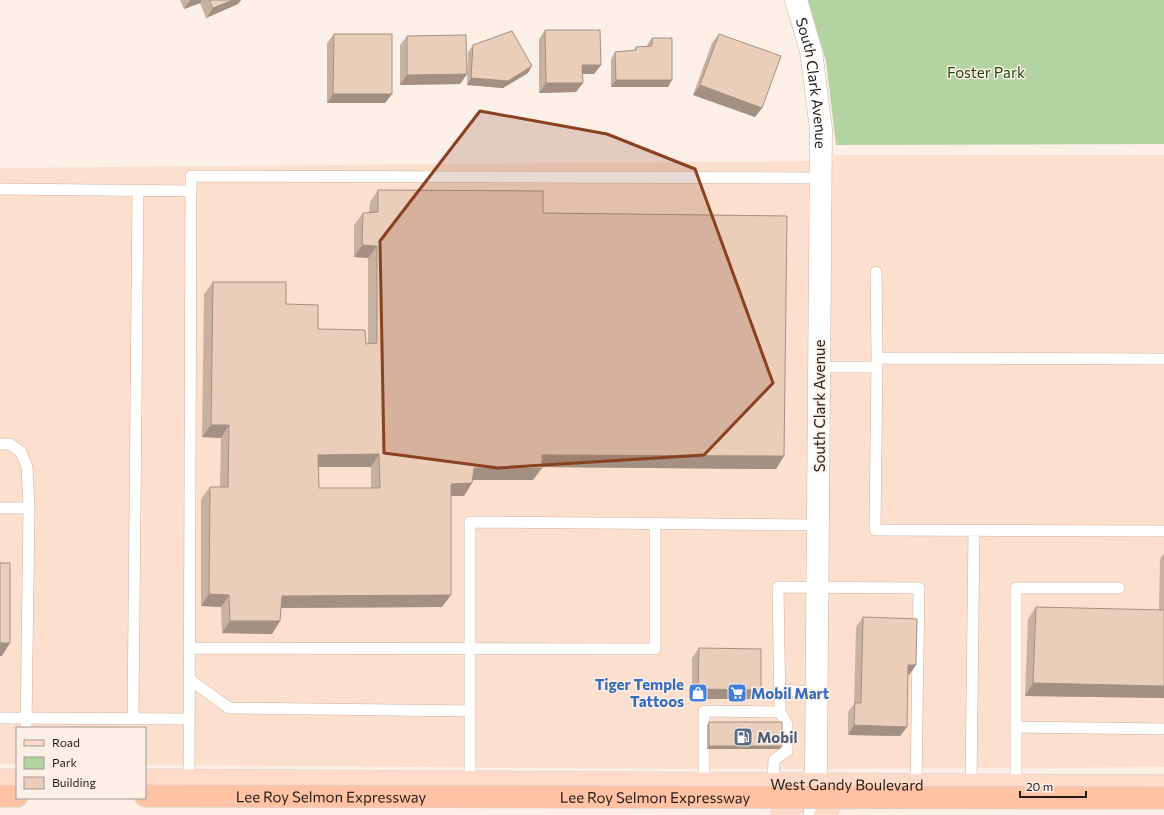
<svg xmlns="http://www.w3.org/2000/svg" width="1164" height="815" font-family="Commissioner,sans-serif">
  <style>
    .built { fill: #fcdfcc }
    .green { fill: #b1d4a1 }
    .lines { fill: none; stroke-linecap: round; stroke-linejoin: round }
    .service-casing { stroke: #cdb19e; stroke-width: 12 }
    .minor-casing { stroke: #cdb19e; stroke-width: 23 }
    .primary-casing { stroke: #d3d1d0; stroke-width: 23 }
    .motorway-casing { stroke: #d3d1d0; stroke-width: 23 }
    .service { stroke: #fff; stroke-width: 11 }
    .minor { stroke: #fff; stroke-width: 22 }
    .primary { stroke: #ffdac9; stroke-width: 22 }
    .motorway { stroke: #ffc2a5; stroke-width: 22 }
    .motorway-bridge-casing { stroke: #d3d1d0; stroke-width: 23; stroke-linecap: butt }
    .motorway-bridge { stroke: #ffc2a5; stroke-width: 22 }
    .wall { fill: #c9b1a0; fill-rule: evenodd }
    .shaded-wall { fill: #a49082 }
    .building { fill: #eaceba; stroke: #a49082; fill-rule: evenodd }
    .marked { fill: #894121; fill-opacity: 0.2; stroke: #894121; stroke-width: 3; stroke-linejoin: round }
    .labels { text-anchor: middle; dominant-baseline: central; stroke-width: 3; stroke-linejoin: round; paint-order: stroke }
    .park-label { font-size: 15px; fill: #23470d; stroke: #fbefe7 }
    .street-label { font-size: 15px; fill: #251b14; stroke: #fbefe7 }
    .shop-label { font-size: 15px; font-weight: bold; fill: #366cbe; stroke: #fbefe7; text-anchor: end }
    .service-label { font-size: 15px; font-weight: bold; fill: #4e5e75; stroke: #fbefe7; text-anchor: start }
  </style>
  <rect width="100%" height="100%" fill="#fbefe7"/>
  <path class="built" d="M833,155H1164V767L827,769L832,161H834Z
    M809,161L805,769H671L422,767V766L419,767L145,765V728H17V764H0V168Z"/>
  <path class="green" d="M808,0H1164V144L836,145L826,61Z"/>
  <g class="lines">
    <defs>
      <path id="service" d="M0,189L191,191
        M876,272L877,358L875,530L1164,531
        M877,358L1164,359
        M819,367H877
        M0,444H10L21,452L27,467L29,508L26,728
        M0,508H29
        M189,648L655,649V524
        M189,679L229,708L470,711
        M780,690L816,692
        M0,718L189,719
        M133,719L138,190
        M1016,727L1164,729
        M189,780L191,176L820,178
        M470,782V522L818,525
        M704,784V711L780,712
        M773,784L774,760L787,751V724L780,712L778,587L919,588L916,785
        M971,785L974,531
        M1016,788V588H1119"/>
      <g id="minor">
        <path id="s1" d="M796,0L811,51L821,129L816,766L815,815"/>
      </g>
      <g id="primary">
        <path d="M0,780H17"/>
        <path id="s2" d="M145,780L1164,786"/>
        <path d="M782,815L812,788"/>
        <path d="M825,815L833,798H851"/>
      </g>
      <path id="motorway" d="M0,796H17"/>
    </defs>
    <use href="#service" class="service-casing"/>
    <use href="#minor" class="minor-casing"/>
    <use href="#primary" class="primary-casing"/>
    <use href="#motorway" class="motorway-casing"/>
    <use href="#service" class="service"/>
    <use href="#minor" class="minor"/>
    <use href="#primary" class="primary"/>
    <use href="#motorway" class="motorway"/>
    <defs>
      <g id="motorway-bridge">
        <path id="s3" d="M145,796L1164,798"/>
      </g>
    </defs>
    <use href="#motorway-bridge" class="motorway-bridge-casing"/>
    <use href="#motorway-bridge" class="motorway-bridge"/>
  </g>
  <path class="wall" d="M180,0H241L238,4L206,18L200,3L184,9Z
    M545,30L601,65L594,74H582L576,92L539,93V39Z
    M334,34L392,94L385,103H327V43Z
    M719,34L762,108L755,117L693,95L712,43Z
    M407,36L467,74L460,84L400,85V45Z
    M652,38L668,87H611V59L615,52L633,51L636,47L647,46V45Z
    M473,45L528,73L503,88L467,85L468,52Z
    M378,190L543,213L784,456L776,469L542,467L533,480H473L464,496H451L442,607L281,608L280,621L272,634L222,633L221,607L201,606V499L210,487H220L221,438L202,437L204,294L213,282L286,304L318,329L366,344H368V258L354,257V225L363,213H369L370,202ZM318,467H371V488H319Z
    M1164,553V698L1025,696L1028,619L1036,607L1159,610L1160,559Z
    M863,617L916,665L909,675L908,674L907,727L900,736L848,735V712L854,704L856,627Z
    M699,648L761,690L754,699H692V658Z
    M709,722L779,749H707V725Z"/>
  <path class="shaded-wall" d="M190,0H202L200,3L184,9Z
    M233,0H241L238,4L206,18L213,8Z
    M582,65H601L594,74H576Z
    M532,66L528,73L503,88L467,85L471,78Z
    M467,74L460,84L400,85L407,75Z
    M616,80H672L668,87H611Z
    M546,83H583L576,92L539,93Z
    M700,85L762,108L755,117L693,95Z
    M333,94H392L385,103H327Z
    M362,245L377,246L368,258L354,257Z
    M211,425H229L221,438L202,437Z
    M379,454L371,467H310L318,455Z
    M542,455L784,456L776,469L534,467Z
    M474,468H542L533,480H465Z
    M472,483L464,496H443L451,484Z
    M209,594L229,595L221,607L201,606Z
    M451,595L442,607L273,608L282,596Z
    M230,621H280L272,634L222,633Z
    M0,643H10L2,656H0Z
    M908,665H916L909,675L902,674Z
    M1033,683L1164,686V698L1025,696Z
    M698,689L761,690L754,699H692Z
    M854,725L907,727L900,736L848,735Z
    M709,746H782L779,749H707Z"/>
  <path class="building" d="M209,0H233L213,8Z
    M545,30H600L601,65H582L583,83H546Z
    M512,31L532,66L508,81L471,78L473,45Z
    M334,34H392V94H333Z
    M719,34L781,56L762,108L700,85Z
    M466,35L467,74L407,75V36Z
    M652,38H672V80H616L615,52L636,50V47L652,46Z
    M378,190L543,191V213L787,216L784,456L542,455V468H474L472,483L451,484V595L282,596L280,621H230L229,595L209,594L210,487H228L229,425H211L213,282H286V304L318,305V329L365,330L366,344L377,343V246L362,245L363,213L378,212ZM379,454L380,488H319L318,455Z
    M0,563H10V643H0Z
    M1036,607L1164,610V686L1033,683Z
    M863,617L917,619L916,665H908L907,727L854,725L855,703H861Z
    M699,648L761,649V690L698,689Z
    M709,722H782V746H709Z"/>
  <path class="marked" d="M480,111L607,134L695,169L773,383L704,455L498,468L384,453L380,241Z"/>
  <defs>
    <symbol id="shop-square" viewBox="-11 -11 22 22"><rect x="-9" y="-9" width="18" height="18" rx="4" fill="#3f7fe0" stroke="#fbefe7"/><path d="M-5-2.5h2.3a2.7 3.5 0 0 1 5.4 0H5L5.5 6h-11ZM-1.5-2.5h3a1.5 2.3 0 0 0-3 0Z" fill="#fff"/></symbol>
    <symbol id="supermarket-square" viewBox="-11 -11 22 22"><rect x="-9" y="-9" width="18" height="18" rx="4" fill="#3f7fe0" stroke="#fbefe7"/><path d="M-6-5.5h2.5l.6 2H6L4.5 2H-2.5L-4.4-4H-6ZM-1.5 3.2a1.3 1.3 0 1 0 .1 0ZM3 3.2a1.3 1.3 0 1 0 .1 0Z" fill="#fff"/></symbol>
    <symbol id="fuel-square" viewBox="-11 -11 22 22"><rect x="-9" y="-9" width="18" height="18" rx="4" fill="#5c6f8a" stroke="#fbefe7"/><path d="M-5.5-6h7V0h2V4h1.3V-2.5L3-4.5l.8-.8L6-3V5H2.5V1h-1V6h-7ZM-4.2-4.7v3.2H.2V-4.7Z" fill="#fff"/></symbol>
  </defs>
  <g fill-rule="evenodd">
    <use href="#shop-square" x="687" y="682" width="22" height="22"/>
    <use href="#supermarket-square" x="726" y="682" width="22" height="22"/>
    <use href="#fuel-square" x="732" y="726" width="22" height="22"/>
  </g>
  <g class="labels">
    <g class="park-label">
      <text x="986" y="72">Foster Park</text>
    </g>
    <g class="street-label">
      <text stroke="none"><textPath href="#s1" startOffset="85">South Clark Avenue</textPath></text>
      <text transform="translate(819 406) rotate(-90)">South Clark Avenue</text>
      <text stroke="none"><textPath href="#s2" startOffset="702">West Gandy Boulevard</textPath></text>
      <text stroke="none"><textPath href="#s3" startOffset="186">Lee Roy Selmon Expressway</textPath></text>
      <text stroke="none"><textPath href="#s3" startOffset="510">Lee Roy Selmon Expressway</textPath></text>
    </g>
    <g class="shop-label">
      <text x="684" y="684">Tiger Temple<tspan x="684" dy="17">Tattoos</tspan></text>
      <text x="751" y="693" text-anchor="start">Mobil Mart</text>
    </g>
    <g class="service-label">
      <text x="757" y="737">Mobil</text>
    </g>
  </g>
  <rect x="16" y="727" width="130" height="72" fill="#fbefe7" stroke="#a59a93"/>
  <rect x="24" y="740" width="20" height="6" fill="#ffdac9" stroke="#a59a93"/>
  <text x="52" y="747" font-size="12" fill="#251b14">Road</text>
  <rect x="24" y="757" width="20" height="12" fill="#b1d4a1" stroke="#a59a93"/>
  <text x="52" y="767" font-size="12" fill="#251b14">Park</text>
  <rect x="24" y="777" width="20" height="12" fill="#eaceba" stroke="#a59a93"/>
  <text x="52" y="787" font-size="12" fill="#251b14">Building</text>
  <path d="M1020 791v6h66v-6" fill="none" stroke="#251b14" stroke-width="2"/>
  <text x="1026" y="791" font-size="12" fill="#251b14" stroke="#fbefe7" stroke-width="3" paint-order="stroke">20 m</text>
</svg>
